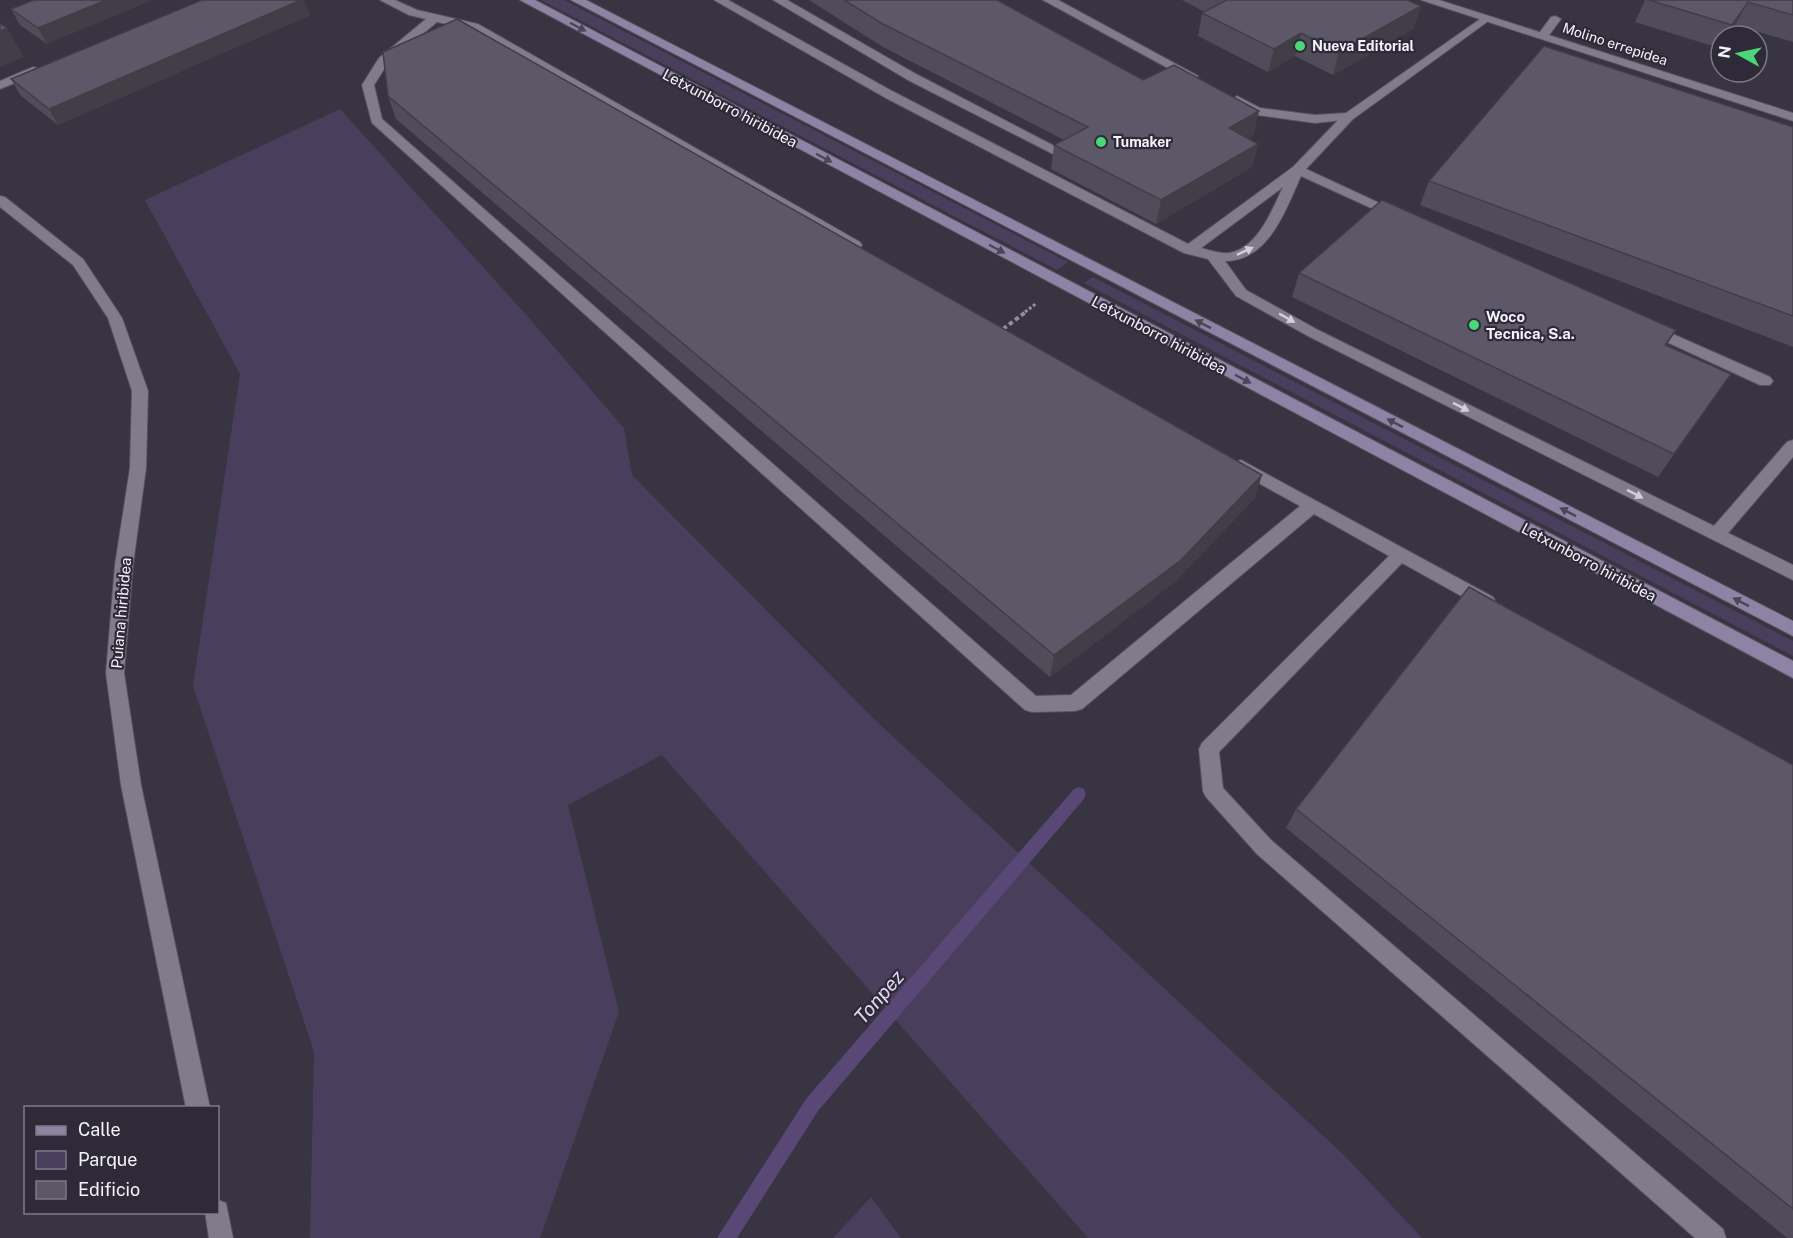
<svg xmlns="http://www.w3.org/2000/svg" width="1793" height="1238" font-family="'Public Sans',sans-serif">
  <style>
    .green { fill: #493f5d }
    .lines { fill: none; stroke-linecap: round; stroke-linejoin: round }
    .stream { fill: #594876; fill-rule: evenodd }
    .service-casing { stroke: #56535f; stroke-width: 2 }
    .minor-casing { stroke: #56535f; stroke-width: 2 }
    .tertiary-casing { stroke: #56535f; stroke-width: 2 }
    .secondary-casing { stroke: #56535f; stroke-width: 2 }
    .path-far1 { stroke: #918e99; stroke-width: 3; stroke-dasharray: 3 2; stroke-linecap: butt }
    .path { stroke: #918e99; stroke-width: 4; stroke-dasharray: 4.5 3; stroke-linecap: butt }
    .service { fill: #817c8c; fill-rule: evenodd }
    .minor { fill: #817c8c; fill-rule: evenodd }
    .tertiary { fill: #817c8c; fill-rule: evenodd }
    .secondary { fill: #8f83a5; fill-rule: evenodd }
    .wall { fill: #504c59 }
    .shaded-wall { fill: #413e48 }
    .building { fill: #5d5867; stroke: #413e48; stroke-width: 1.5 }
    .oneway { fill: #4b4558 }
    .oneway2 { fill: #d2cfda }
    .poi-dot { fill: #4bd677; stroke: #2e2a37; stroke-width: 2 }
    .labels { text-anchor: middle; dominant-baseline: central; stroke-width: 4.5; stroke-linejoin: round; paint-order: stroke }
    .far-street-label { font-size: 14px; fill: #f4f2fb; stroke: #2e2a37 }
    .far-poi-label { font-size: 14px; font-weight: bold; fill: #f4f2fb; stroke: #2e2a37; text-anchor: start }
    .street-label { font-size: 15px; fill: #f4f2fb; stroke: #2e2a37 }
    .poi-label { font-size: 15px; font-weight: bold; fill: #f4f2fb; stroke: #2e2a37; text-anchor: start }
    .near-water-label { font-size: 20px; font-style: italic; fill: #e0d7f5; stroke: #2e2a37 }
  </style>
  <rect width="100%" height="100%" fill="#383441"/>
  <path class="green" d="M541,0H564L1068,262L1057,270Z
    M340,109L529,318L624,428L632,475L873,718L1347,1158L1422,1238H1088L662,755L568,805L619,1012L540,1238H310L314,1052L193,686L240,374L145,200Z
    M1093,277L1793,641V656L1084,283Z
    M871,1197L901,1238H833Z"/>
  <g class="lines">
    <path class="stream" d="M1079,787L1084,789L1086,794L1084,799L818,1111L737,1238H717L806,1099L1074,789Z"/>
    <defs>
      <path id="service" d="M380,0H395L417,10L478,24L860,242L862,245L860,248H850L470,29L437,22L388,63L374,85L382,119L1036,696L1071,695L1300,506L1235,470L1233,466L1235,462L1241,460L1493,597L1496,602L1493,607L1487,609L1481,607L1402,563L1219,752L1223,788L1271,840L1723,1229L1726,1238H1695L1257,854L1206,797L1203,791L1199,749L1202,743L1389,556L1314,514L1082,709L1075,711L1032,712L1025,710L372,123L362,85L379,58L426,19L409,15Z
        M714,0H728L892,91L1188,244L1293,167L1345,113H1353L1355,116L1353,119L1306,169L1405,215L1398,219L1393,218L1301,176C1286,209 1269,261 1225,261L1246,290L1318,330L1714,526L1787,442L1793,440V457L1728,533L1793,565V580L1308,336L1236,296L1208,259L1184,253L884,97ZM1283,187C1272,210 1258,248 1229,253C1220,254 1209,250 1201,248Z
        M773,0H787L916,74L1064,151L1063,154H1053L908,80Z
        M1555,16L1561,19L1547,38H1539L1537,36L1551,17Z
        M1650,324L1770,377L1773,381L1770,385H1760L1645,332L1643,329Z"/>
      <path id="minor" d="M1043,0H1058L1198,76L1196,79H1188Z
        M1483,17L1487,18V22L1353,119L1315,123L1257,115L1231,100L1237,96L1260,108L1315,115L1346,113Z
        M33,67L37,68V74L0,89V81Z
        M0,196L5,197L83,259L122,318L148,391L146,468L133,565L124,673L141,785L210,1108H186L121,785L106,673L115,565L130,468L132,391L108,318L73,265L0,207Z
        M218,1200L226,1203L233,1238H209L205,1212H218Z"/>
      <path id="tertiary" d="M1421,0H1439L1793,113V121Z"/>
      <path id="secondary" d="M520,0H535L1793,661V678Z
        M571,0H586L1793,621V636Z"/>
    </defs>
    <use href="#service" class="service-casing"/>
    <use href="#minor" class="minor-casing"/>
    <use href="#tertiary" class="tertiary-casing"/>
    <use href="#secondary" class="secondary-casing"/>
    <path class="path-far1" d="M1025,312L1037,303"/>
    <path class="path" d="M1003,329L1027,311"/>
    <use href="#service" class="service"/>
    <use href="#minor" class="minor"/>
    <use href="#tertiary" class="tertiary"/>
    <use href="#secondary" class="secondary"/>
  </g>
  <path class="wall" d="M34,0L47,44L20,25L11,9Z
    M809,0H997L1143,80L1254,135L1247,138L1258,144L1252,167L1156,224L1051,169L1054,145L1064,140L883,47Z
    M1182,0H1407L1421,6L1413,29L1333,75L1295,56L1268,72L1198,36L1202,13L1205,12Z
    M1645,0H1793V42L1735,25L1727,36H1721V45L1719,48L1635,22Z
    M310,15L58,125L20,95L11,79Z
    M388,96L1255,498L1175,582L1050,677L396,119Z
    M1793,127V347L1420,205L1429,181Z
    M1299,273L1676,330L1667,345L1731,374L1658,477L1292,297Z
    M1793,765V1238H1787L1286,828L1296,809Z"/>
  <path class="shaded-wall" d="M106,0H153L47,44L38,28Z
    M301,0H304L310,15L58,125L49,109Z
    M1748,2L1735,25L1727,36H1725L1732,25Z
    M1421,6L1413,29L1333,75L1339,52Z
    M7,28L24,57L0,67V31Z
    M1301,33L1295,56L1268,72L1274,49Z
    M1259,111L1254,135L1224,152L1229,128Z
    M1258,144L1252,167L1156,224L1161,200Z
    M1262,475L1255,498L1175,582L1050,677L1054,655Z"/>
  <path class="building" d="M34,0H106L38,28L11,9Z
    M202,0H301L49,109L11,79Z
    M844,0H997L1143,80L1174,65L1259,111L1229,128L1258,144L1161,200L1054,145L1088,127L883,24Z
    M1227,0H1407L1421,6L1339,52L1301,33L1274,49L1202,13Z
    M1649,0H1793V15L1748,2L1732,25Z
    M457,19L1262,475L1181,560L1054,655L388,96L383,52Z
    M0,23L7,28L0,31Z
    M1544,46L1793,127V316L1429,181Z
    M1382,200L1676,330L1665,345L1731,374L1674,454L1299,273Z
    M1469,587L1793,765V1209L1296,809Z"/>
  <defs><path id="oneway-solid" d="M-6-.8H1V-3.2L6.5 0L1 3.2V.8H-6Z" transform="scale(1.5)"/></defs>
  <g class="oneway">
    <use href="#oneway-solid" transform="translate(578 27) rotate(28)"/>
    <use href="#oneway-solid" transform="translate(824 158) rotate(28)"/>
    <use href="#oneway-solid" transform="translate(997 249) rotate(28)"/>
    <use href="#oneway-solid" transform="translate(1203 324) rotate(-153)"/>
    <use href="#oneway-solid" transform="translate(1243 379) rotate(28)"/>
    <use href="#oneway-solid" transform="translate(1395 423) rotate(-153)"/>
    <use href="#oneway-solid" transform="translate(1568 512) rotate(-153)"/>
    <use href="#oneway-solid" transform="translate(1741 602) rotate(-153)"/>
  </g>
  <g class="oneway2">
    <use href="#oneway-solid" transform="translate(1245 251) rotate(-25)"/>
    <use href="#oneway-solid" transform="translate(1287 318) rotate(29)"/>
    <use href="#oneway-solid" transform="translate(1461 407) rotate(27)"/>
    <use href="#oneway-solid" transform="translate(1635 494) rotate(27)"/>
  </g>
  <g class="poi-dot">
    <circle cx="1300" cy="46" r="6"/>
    <circle cx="1101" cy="142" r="6"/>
    <circle cx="1474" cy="325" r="6"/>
  </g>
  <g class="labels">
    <g class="far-street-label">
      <text transform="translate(1615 44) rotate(18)">Molino errepidea</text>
    </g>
    <g class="far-poi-label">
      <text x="1312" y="46">Nueva Editorial</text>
      <text x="1113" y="142">Tumaker</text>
    </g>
    <g class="street-label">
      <text transform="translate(730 108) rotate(28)">Letxunborro hiribidea</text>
      <text transform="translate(1159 335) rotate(28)">Letxunborro hiribidea</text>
      <text transform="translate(1589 562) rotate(28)">Letxunborro hiribidea</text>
      <text transform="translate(121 613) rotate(-85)">Puiana hiribidea</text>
    </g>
    <g class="poi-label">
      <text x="1486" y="316">Woco<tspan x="1486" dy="17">Tecnica, S.a.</tspan></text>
    </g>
    <g class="near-water-label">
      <text transform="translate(879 997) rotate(-49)">Tonpez</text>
    </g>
  </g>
  <rect x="24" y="1106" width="195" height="108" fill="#2e2a37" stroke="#7d7a85" stroke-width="1.5"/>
  <rect x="36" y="1126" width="30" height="9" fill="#8f83a5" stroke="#7d7a85" stroke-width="1.5"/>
  <text x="78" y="1136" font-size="18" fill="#f4f2fb">Calle</text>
  <rect x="36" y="1151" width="30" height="18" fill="#493f5d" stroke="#7d7a85" stroke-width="1.5"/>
  <text x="78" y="1166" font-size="18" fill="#f4f2fb">Parque</text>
  <rect x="36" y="1181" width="30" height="18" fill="#5d5867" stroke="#7d7a85" stroke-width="1.5"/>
  <text x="78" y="1196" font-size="18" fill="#f4f2fb">Edificio</text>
  <g transform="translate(1739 54) rotate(278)"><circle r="28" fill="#2e2a37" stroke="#7d7a85" stroke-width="1.5"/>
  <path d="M0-4.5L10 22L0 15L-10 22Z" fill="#4bd677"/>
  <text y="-9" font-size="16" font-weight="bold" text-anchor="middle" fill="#f4f2fb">N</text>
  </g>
</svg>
